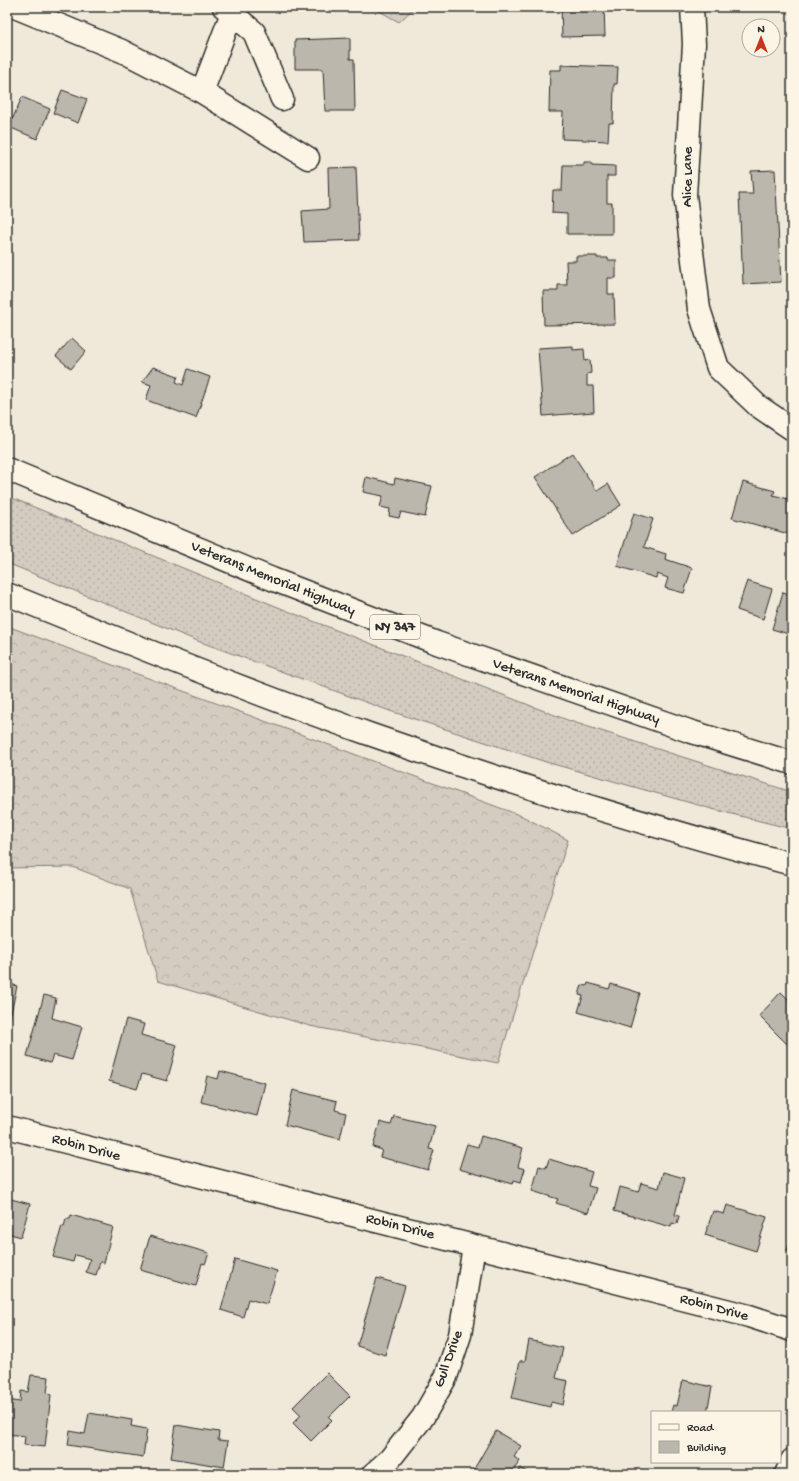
<svg xmlns="http://www.w3.org/2000/svg" width="799" height="1481" font-family="'Gochi Hand',sans-serif">
  <style>
    .grass { fill: url(#grass-dots); stroke: #7e7c76 }
    .forest { fill: url(#forest-crowns); stroke: #7e7c76 }
    .building { fill: #bcb7ac; stroke: #2b2b2b }
    .lines { fill: none; stroke-linecap: round; stroke-linejoin: round }
    .minor-casing { stroke: #2b2b2b; stroke-width: 25 }
    .highway-casing { stroke: #2b2b2b; stroke-width: 25 }
    .minor { stroke: #fcf5e5; stroke-width: 22 }
    .highway { stroke: #fcf5e5; stroke-width: 22 }
    .labels { text-anchor: middle; dominant-baseline: central; stroke-width: 3; stroke-linejoin: round; paint-order: stroke }
    .shield { fill: #fcf5e5; stroke: #6a6863; stroke-width: 1 }
    .shield-label { font-size: 14px; font-weight: bold; fill: #2b2b2b }
    .street-label { font-size: 15px; fill: #2b2b2b; stroke: #fcf5e5 }
  </style>
  <defs>
    <pattern id="grass-dots" width="8" height="8" patternUnits="userSpaceOnUse"><rect width="8" height="8" fill="#d2cdc0"/><path d="M2 2h.1M6 6h.1" fill="none" stroke="#b4b0a5" stroke-width="1.8" stroke-linecap="round"/></pattern>
    <pattern id="forest-crowns" width="20" height="18" patternUnits="userSpaceOnUse"><rect width="20" height="18" fill="#d2cdc0"/><path d="M2 6a3 3 0 1 1 6 0M12 15a3 3 0 1 1 6 0" fill="none" stroke="#b4b0a5"/></pattern>
  </defs>
  <rect width="100%" height="100%" fill="#efe9da"/>
  <filter id="ink" filterUnits="userSpaceOnUse"><feTurbulence type="fractalNoise" baseFrequency=".025" numOctaves="2"/><feDisplacementMap in="SourceGraphic" scale="8" xChannelSelector="R" yChannelSelector="G"/><feConvolveMatrix kernelMatrix="1 2 1 2 8 2 1 2 1" color-interpolation-filters="sRGB"/></filter>
  <g filter="url(#ink)">
    <path class="grass" d="M7,496L300,616L570,721L792,792V829L712,809L546,762L390,711L195,640L7,563Z"/>
    <path class="forest" d="M372,7H415L399,22Z
      M7,626L522,816L568,840L498,1063L310,1026L158,981L130,889L73,867L7,868Z"/>
    <path class="building" d="M561,7H604L605,36L562,37Z
      M350,38V59H354L355,111H325L323,69H295V40Z
      M561,65L618,67L617,84H614L613,123H609L608,141L562,139L563,112H549L550,70H561Z
      M62,90L87,99L78,123L53,113Z
      M22,97L50,109L37,139L9,127Z
      M584,162H592V165L615,166V176H607V203H612V234H567V214L552,213L553,190H562L563,165H584Z
      M356,167L359,240L304,242L302,211L329,209L328,168Z
      M775,170L781,282L743,284L739,194H753L751,171Z
      M576,256H597V258H608V260H616V278H608V294H614L615,324L544,325L543,291H558V285H567L566,261H576Z
      M72,338L86,351L71,369L56,356Z
      M573,346V350L584,349L585,361L590,360L591,373L587,374V386H593L594,412L543,416L538,348Z
      M153,367L178,376L176,382L183,385L188,369L210,377L196,418L146,400L151,385L142,382Z
      M572,453L597,491L608,484L621,505L573,536L535,477Z
      M366,477L394,484L395,478L432,486L425,517L401,512L399,518L389,516L390,509L380,507L383,496L363,492Z
      M743,482L775,491L773,495L792,500V535L732,518Z
      M634,513L653,519L644,547L666,554L665,559L692,568L684,593L665,588L668,578L657,574L656,578L617,566Z
      M747,581L772,589L763,619L737,610Z
      M783,592L792,595V635L772,629Z
      M7,983L17,986L8,1027L9,1028L7,1040Z
      M588,983L609,989L611,984L640,993L630,1028L578,1012L583,996L579,995L582,985L587,986Z
      M781,992L792,1003V1049L759,1016Z
      M44,995L56,998L52,1018L82,1027L72,1060L53,1055L50,1063L27,1056Z
      M126,1019L144,1024L141,1035L177,1045L167,1081L142,1074L137,1089L109,1081Z
      M220,1071L265,1083L257,1116L201,1102L207,1076L218,1079Z
      M293,1090L337,1101L335,1110L346,1113L340,1139L285,1125Z
      M394,1116L435,1126L429,1149L434,1150L428,1170L380,1157L382,1150L373,1147L380,1122L391,1125Z
      M481,1136L523,1148L518,1167L525,1169L521,1182L514,1180L513,1184L459,1169L467,1144L478,1147Z
      M549,1159L592,1172L588,1186L596,1188L588,1213L556,1203L558,1199L532,1191L539,1166L546,1168Z
      M663,1172L684,1178L675,1215L679,1216L677,1224L672,1223L671,1227L614,1211L620,1187L638,1192L641,1183L659,1188Z
      M7,1198L30,1204L21,1237L7,1233Z
      M727,1205L767,1217L756,1251L705,1235L713,1211L724,1214Z
      M71,1215L113,1227L104,1263L100,1262L96,1275L86,1272L90,1259L75,1255L73,1262L53,1257L62,1226L64,1227L66,1219H70Z
      M792,1234V1252L787,1251Z
      M150,1236L209,1253L205,1264L202,1263L196,1286L140,1270Z
      M235,1259L277,1271L267,1304L248,1299L243,1317L221,1310Z
      M377,1278L405,1286L385,1355L357,1346Z
      M529,1340L563,1348L556,1378L568,1381L563,1405L551,1402L550,1407L512,1398L520,1361H525Z
      M327,1373L350,1396L329,1417L332,1420L311,1441L293,1423L301,1415L293,1407Z
      M31,1375L49,1377L47,1393L51,1395L45,1447L24,1445L25,1436L7,1434V1400L20,1402L21,1391L28,1392Z
      M683,1380L712,1387L707,1412H671L673,1405L677,1406Z
      M89,1413L132,1420L131,1426L147,1429L143,1457L68,1445L70,1431L85,1434Z
      M176,1425L219,1432L218,1440L228,1441L224,1467L171,1458Z
      M496,1431L521,1446L514,1457L520,1461L513,1471L517,1473L520,1468L530,1474H482L474,1469Z"/>
    <g class="lines">
      <defs>
        <path id="minor" d="M15,7L122,51L202,92L308,158
          M224,7L254,32L282,99
          M692,7L694,44L685,195L699,309L718,368L758,406L792,429
          M202,92L232,13
          M7,1127L749,1316L792,1330
          M373,1474L390,1459L423,1417L446,1377L460,1335L474,1246
          M786,1474L792,1460"/>
        <path id="highway" d="M7,469L272,579L437,643L689,731L792,763
          M7,594C127,643 247,691 369,734C508,783 649,826 792,864"/>
      </defs>
      <use href="#minor" class="minor-casing"/>
      <use href="#highway" class="highway-casing"/>
      <use href="#minor" class="minor"/>
      <use href="#highway" class="highway"/>
    </g>
  </g>
  <g class="labels">
    <rect class="shield" x="370" y="615" width="50" height="24" rx="3"/>
    <g class="shield-label">
      <text x="395" y="627">NY 347</text>
    </g>
    <g class="street-label">
      <text transform="translate(688 177) rotate(-90)">Alice Lane</text>
      <text transform="translate(273 579) rotate(22)">Veterans Memorial Highway</text>
      <text transform="translate(576 692) rotate(19)">Veterans Memorial Highway</text>
      <text transform="translate(86 1148) rotate(15)">Robin Drive</text>
      <text transform="translate(400 1227) rotate(14)">Robin Drive</text>
      <text transform="translate(714 1308) rotate(15)">Robin Drive</text>
      <text transform="translate(449 1359) rotate(-70)">Gull Drive</text>
    </g>
  </g>
  <rect width="799" height="1481" fill="none" stroke="#fcf5e5" stroke-width="24"/>
  <rect x="12" y="12" width="775" height="1457" fill="none" stroke="#2b2b2b" stroke-width="1.5" filter="url(#ink)"/>
  <rect x="651" y="1411" width="130" height="52" fill="#fcf5e5" stroke="#a8a49b"/>
  <rect x="659" y="1424" width="20" height="6" fill="#fcf5e5" stroke="#a8a49b"/>
  <text x="687" y="1431" font-size="12" fill="#2b2b2b">Road</text>
  <rect x="659" y="1441" width="20" height="12" fill="#bcb7ac" stroke="#a8a49b"/>
  <text x="687" y="1451" font-size="12" fill="#2b2b2b">Building</text>
  <g transform="translate(761 38)"><circle r="19" fill="#fcf5e5" stroke="#a8a49b"/>
  <path d="M0-3L7 15L0 10L-7 15Z" fill="#c8321e"/>
  <text y="-6" font-size="11" font-weight="bold" text-anchor="middle" fill="#2b2b2b">N</text>
  </g>
</svg>
